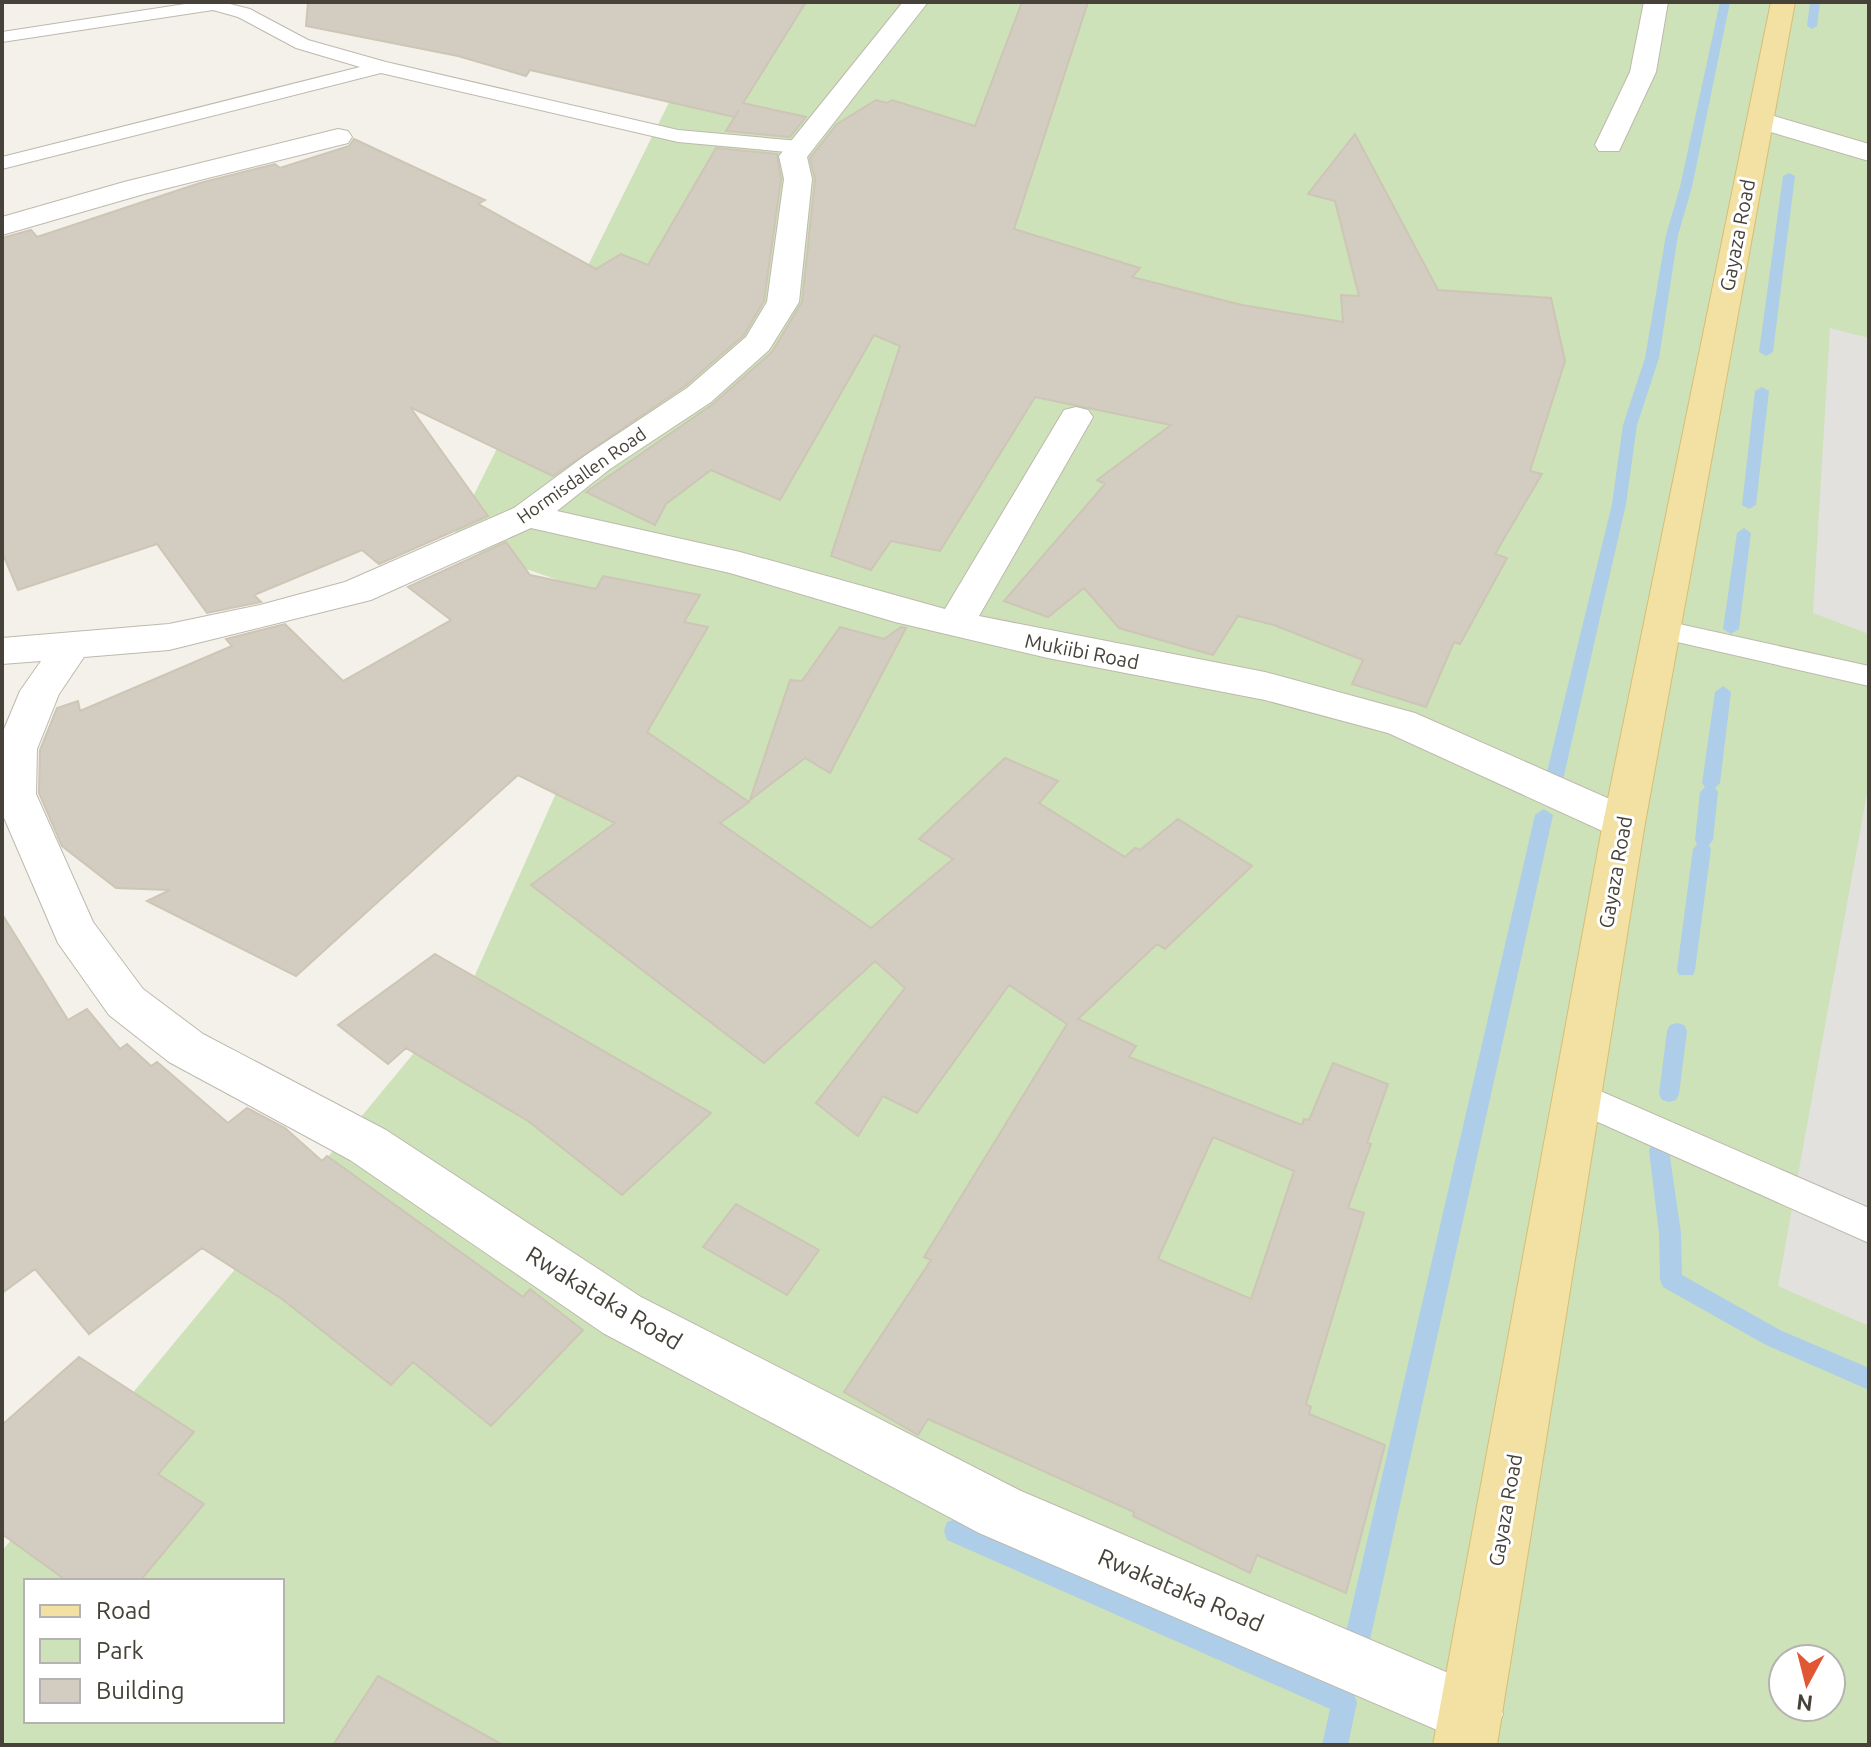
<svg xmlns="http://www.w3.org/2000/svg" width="1871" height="1747" font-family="Ubuntu,sans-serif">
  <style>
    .green { fill: #cde2b8; fill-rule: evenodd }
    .parking { fill: #e2e1de }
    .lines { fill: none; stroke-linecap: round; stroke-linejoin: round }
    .stream { fill: #aecde8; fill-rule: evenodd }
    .building { fill: #d3cdc1; stroke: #cdc5b5; stroke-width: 2; fill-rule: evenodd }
    .service-casing { stroke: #bdb9ad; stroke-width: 2 }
    .minor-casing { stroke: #bdb9ad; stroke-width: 2 }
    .primary-casing { stroke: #d6be75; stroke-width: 2 }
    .service { fill: #fff; fill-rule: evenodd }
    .minor { fill: #fff; fill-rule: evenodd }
    .primary { fill: #f3e0a3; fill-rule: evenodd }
    .labels { text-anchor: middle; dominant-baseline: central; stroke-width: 6; stroke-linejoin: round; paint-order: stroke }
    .far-street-label { font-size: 18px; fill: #464239; stroke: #fff }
    .street-label { font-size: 20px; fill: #464239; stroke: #fff }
    .near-street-label { font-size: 24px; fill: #464239; stroke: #fff }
  </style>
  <rect width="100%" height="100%" fill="#f3f1ea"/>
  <path class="green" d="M719,2H1869V1745H2V1551L471,984L597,701L558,580L450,543ZM26,1581H282V1721H26ZM1783,1659H1831V1707H1783Z"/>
  <path class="parking" d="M1830,328L1869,338V634L1813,613Z
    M1869,782V1326L1778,1286Z"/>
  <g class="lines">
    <path class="stream" d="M1720,2H1730L1692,187L1678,235L1659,358L1637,425L1626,504L1562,784L1553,790L1544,784L1612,504L1623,425L1645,358L1666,235L1680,187Z
      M1810,2H1820L1817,26L1812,29L1807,26Z
      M1789,173L1795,176L1773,352L1766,356L1759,352L1783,176Z
      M1762,387L1769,391L1756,505L1749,509L1742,505L1755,391Z
      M1744,528L1751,533L1739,629L1731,634L1723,629L1737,533Z
      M1723,686L1731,692L1720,783L1715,788L1718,792L1713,840L1709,845L1711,849L1695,970L1693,975H1679L1677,970L1693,849L1697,844L1695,840L1700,792L1705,787L1702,783L1715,692Z
      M1544,809L1553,815L1369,1644L1365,1653L1356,1657L1335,1648L1331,1639L1335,1630L1347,1628L1535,815Z
      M1677,1023L1684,1025L1687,1031L1679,1094L1676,1100L1669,1102L1662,1100L1659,1094L1667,1031L1670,1025Z
      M1659,1141L1666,1144L1669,1150L1681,1233L1682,1275L1782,1331L1869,1368V1390L1766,1345L1663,1287L1660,1280L1659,1233L1649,1150L1652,1144Z
      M956,1519L1353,1693L1357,1702L1348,1745H1322L1330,1709L947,1540L944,1531L947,1522Z"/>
  </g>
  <path class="building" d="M308,2H806L743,103L806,117L790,137L726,131L739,110L734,117L530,70L526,76L458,56L306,26Z
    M1022,2H1088L1014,229L1140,268L1132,277L1242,305L1343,322L1341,295L1359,296L1335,201L1308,194L1355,134L1438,290L1551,298L1565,361L1530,471L1542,474L1495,554L1507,558L1460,644L1454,642L1426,707L1352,684L1363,660L1274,625L1238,616L1213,655L1119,628L1084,588L1048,617L1004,601L1105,484L1097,480L1171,425L1035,397L940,551L891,541L871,570L831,556L900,346L874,335L780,500L711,470L666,504L655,525L586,492L713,404L772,352L802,302L815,179L810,158L837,124L876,100L887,103L892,100L975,126Z
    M354,139L485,200L478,204L596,269L621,254L648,265L716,148L777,154L781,179L764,301L744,335L685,386L553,476L410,407L488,516L379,564L362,550L254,595L261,602L207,613L157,544L18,590L2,552V238L31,230L37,237L200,183L275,164L280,168L349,146Z
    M506,542L530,575L596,589L603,576L700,595L684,622L708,627L647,732L749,802L720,823L871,928L953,859L919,839L1005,758L1058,781L1039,803L1125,857L1135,848L1140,850L1178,819L1252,866L1165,949L1157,944L1078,1019L1136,1046L1129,1057L1302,1125L1304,1119L1309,1120L1333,1063L1388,1084L1367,1143L1371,1144L1348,1208L1364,1213L1306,1404L1311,1407L1309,1414L1385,1445L1346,1593L1257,1555L1250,1573L1133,1516L1134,1512L928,1419L918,1435L844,1392L931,1260L924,1257L1067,1024L1009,985L917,1113L883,1096L858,1136L816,1103L905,988L875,961L764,1063L531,885L615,823L518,775L296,976L147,901L170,890L116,888L62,846L39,793L40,750L57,708L78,701L80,711L232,646L226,639L285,624L343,681L451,620L408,587ZM1213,1137L1294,1171L1251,1299L1158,1259Z
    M840,627L884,639L901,627L906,628L830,773L805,758L750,800L790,680L802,681Z
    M2,914L68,1020L87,1009L120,1049L127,1044L151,1066L157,1062L228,1123L247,1108L285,1128L322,1161L327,1156L523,1297L530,1289L583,1330L491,1426L413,1362L391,1385L282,1299L202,1248L89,1334L35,1269L2,1293Z
    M435,954L711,1113L622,1195L528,1121L406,1048L388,1064L338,1025Z
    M736,1204L819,1250L787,1295L703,1247Z
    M79,1357L194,1432L158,1474L204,1504L140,1581H67L2,1534V1425Z
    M378,1676L503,1745H333Z"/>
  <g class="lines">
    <defs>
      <path id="service" d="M198,2H222L250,9L308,40L386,62L678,130L799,141L809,147L799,153L678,142L381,73L2,169V157L360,67L296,48L238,17L213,10L2,42V32Z
        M1661,620L1869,666V686L1651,636L1647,629L1651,622Z
        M1575,1080L1869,1208V1243L1562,1106L1557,1095L1562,1084Z"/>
      <path id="minor" d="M903,2H928L807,157L812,179L799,302L769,350L711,402L610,469L557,511L740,552L945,609L1064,410L1076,407L1088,410L1093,417L979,616L1265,672L1415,713L1639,812L1645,823L1639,834L1624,839L1609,834L1388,733L1265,700L1048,658L895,622L730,573L531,528L371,600L169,650L84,657L59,694L37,749L36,794L93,922L143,989L203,1034L386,1130L641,1297L1021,1491L1493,1692L1503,1714L1493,1736L1472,1745L979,1533L603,1333L350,1160L169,1062L109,1015L58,943L2,813V734L20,691L41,661L2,664V638L169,624L260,605L345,582L514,508L586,455L687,388L746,337L767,302L784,179L779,156Z
        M1644,2H1668L1656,72L1619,151H1599L1595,145L1630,72Z
        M1760,112L1869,144V161L1750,126L1747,120L1750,114Z
        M338,129L348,131L352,137L348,143L144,194L2,235V217L124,182Z"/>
      <path id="primary" d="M1771,2H1795L1645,823L1497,1745H1433L1603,823Z"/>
    </defs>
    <use href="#service" class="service-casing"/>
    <use href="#minor" class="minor-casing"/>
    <use href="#primary" class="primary-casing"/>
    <use href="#service" class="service"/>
    <use href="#minor" class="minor"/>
    <use href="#primary" class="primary"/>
  </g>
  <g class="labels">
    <g class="far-street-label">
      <text transform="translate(581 475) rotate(-35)">Hormisdallen Road</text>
    </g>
    <g class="street-label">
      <text transform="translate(1737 235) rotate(-79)">Gayaza Road</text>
      <text transform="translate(1082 651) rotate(11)">Mukiibi Road</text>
      <text transform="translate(1615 872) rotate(-80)">Gayaza Road</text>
      <text transform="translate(1505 1510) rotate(-80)">Gayaza Road</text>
    </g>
    <g class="near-street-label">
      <text transform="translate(604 1298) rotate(31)">Rwakataka Road</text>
      <text transform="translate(1181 1590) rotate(23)">Rwakataka Road</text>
    </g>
  </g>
  <rect width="1871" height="1747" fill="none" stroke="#464239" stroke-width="8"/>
  <rect x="24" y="1579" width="260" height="144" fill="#ffffff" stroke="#b5b3b0" stroke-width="2"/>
  <rect x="40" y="1605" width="40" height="12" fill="#f3e0a3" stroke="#b5b3b0" stroke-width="2"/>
  <text x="96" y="1619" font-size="24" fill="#464239">Road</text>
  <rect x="40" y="1639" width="40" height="24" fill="#cde2b8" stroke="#b5b3b0" stroke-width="2"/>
  <text x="96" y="1659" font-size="24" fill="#464239">Park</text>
  <rect x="40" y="1679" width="40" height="24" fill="#d3cdc1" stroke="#b5b3b0" stroke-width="2"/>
  <text x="96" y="1699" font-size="24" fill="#464239">Building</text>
  <g transform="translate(1807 1683) rotate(187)"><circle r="38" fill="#ffffff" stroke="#b5b3b0" stroke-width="2"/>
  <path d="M0-6L14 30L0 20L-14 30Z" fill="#e15633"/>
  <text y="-12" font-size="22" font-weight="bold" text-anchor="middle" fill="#464239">N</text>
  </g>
</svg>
